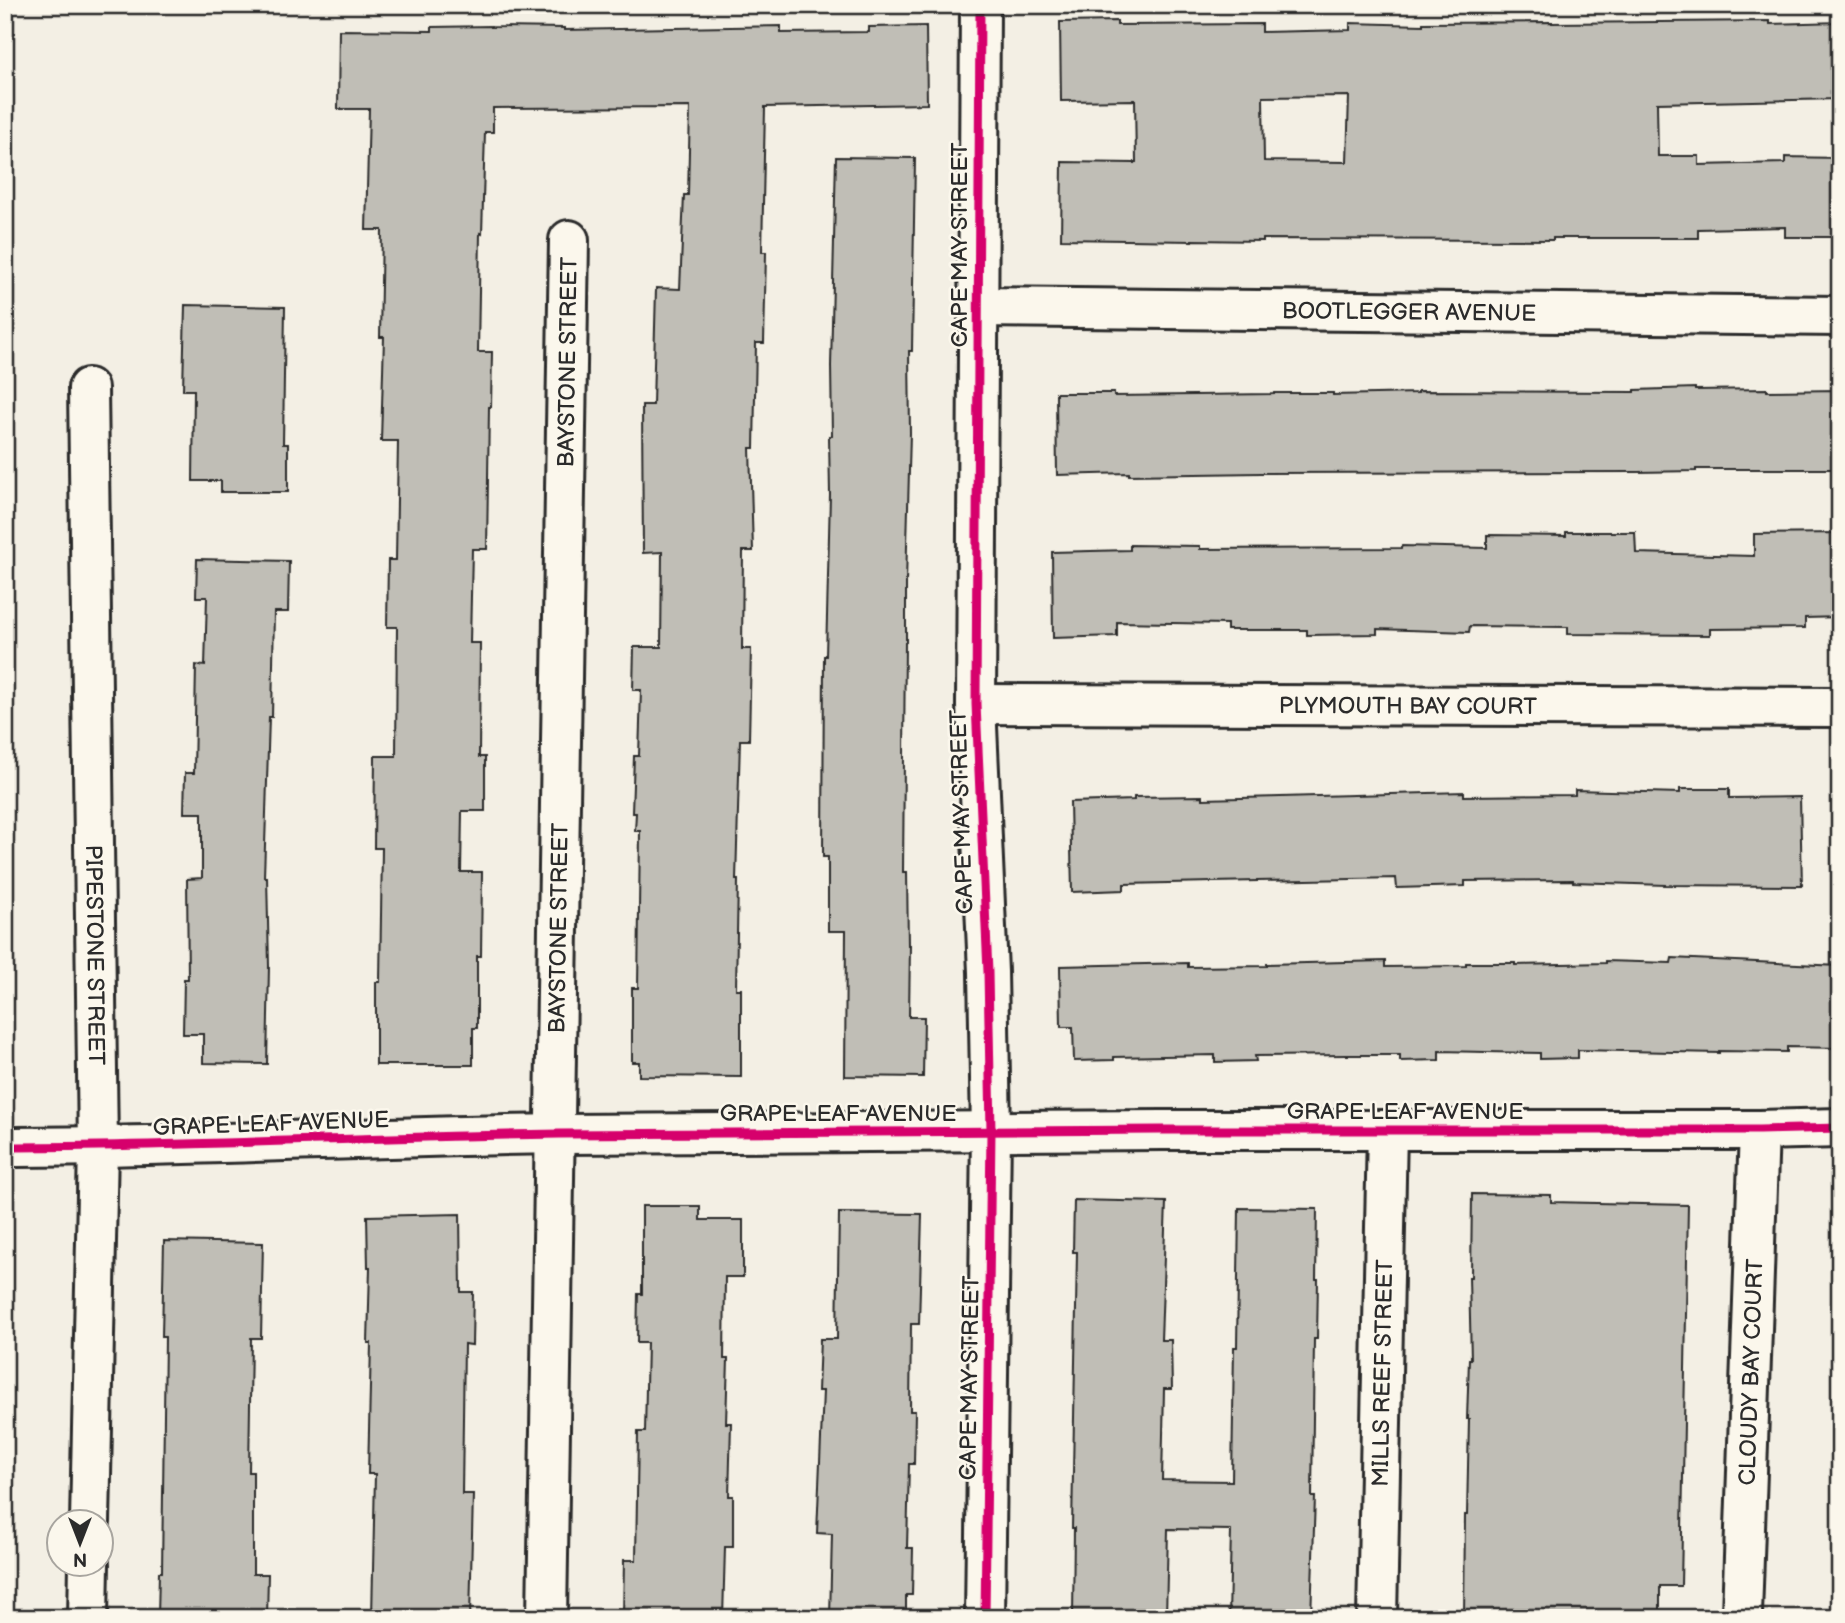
<svg xmlns="http://www.w3.org/2000/svg" width="1845" height="1623" font-family="'Balsamiq Sans',sans-serif">
	<rect width="100%" height="100%" fill="#f3efe4"/>
	<filter id="ink" filterUnits="userSpaceOnUse"><feTurbulence type="fractalNoise" baseFrequency=".0143" numOctaves="2"/><feDisplacementMap in="SourceGraphic" scale="14" xChannelSelector="R" yChannelSelector="G"/><feConvolveMatrix kernelMatrix="1 2 1 2 8 2 1 2 1" color-interpolation-filters="sRGB"/></filter>
	<g filter="url(#ink)">
		<g fill="#c0beb6" stroke="#2b2b2b" stroke-width="2" fill-rule="evenodd">
			<path d="M 1117,21 L 1117,25 L 1262,24 L 1262,32 L 1350,30 L 1350,23 L 1423,25 L 1423,23 L 1552,22 L 1552,23 L 1770,21 L 1770,24 L 1840,22 L 1840,99 L 1657,103 L 1658,156 L 1699,156 L 1699,165 L 1785,163 L 1785,157 L 1840,158 L 1840,237 L 1785,237 L 1785,227 L 1698,229 L 1698,238 L 1553,238 L 1553,240 L 1263,239 L 1263,241 L 1192,240 L 1192,241 L 1061,239 L 1062,162 L 1134,163 L 1134,162 L 1136,162 L 1135,100 L 1061,101 L 1060,22 ZM 1349,96 L 1347,162 L 1264,161 L 1263,97 Z"/>
			<path d="M 491,26 L 491,27 L 564,28 L 564,30 L 781,26 L 781,33 L 869,32 L 869,27 L 926,26 L 927,104 L 765,107 L 762,252 L 766,252 L 764,343 L 756,343 L 754,448 L 750,448 L 753,551 L 743,551 L 742,649 L 751,649 L 749,740 L 740,740 L 736,880 L 738,880 L 736,989 L 741,989 L 741,1077 L 639,1076 L 639,1062 L 632,1062 L 632,988 L 638,988 L 640,831 L 635,831 L 636,813 L 632,813 L 634,756 L 639,756 L 641,690 L 633,690 L 634,647 L 661,647 L 662,552 L 643,553 L 642,405 L 653,405 L 656,288 L 680,289 L 684,195 L 688,195 L 690,107 L 493,108 L 493,132 L 485,132 L 482,234 L 480,233 L 478,352 L 492,352 L 491,407 L 489,407 L 487,549 L 472,549 L 470,643 L 480,643 L 479,757 L 485,757 L 485,811 L 462,811 L 461,872 L 482,872 L 481,956 L 477,956 L 477,1028 L 473,1028 L 473,1065 L 376,1065 L 376,982 L 380,982 L 382,848 L 374,848 L 375,756 L 396,756 L 397,627 L 387,627 L 388,560 L 396,560 L 398,441 L 381,441 L 384,337 L 380,337 L 382,230 L 366,230 L 369,109 L 338,109 L 339,30 L 432,31 L 432,27 Z"/>
			<path d="M 836,157 L 915,158 L 912,351 L 909,351 L 910,433 L 906,583 L 906,642 L 905,642 L 903,872 L 907,872 L 908,945 L 910,945 L 909,1017 L 924,1017 L 923,1077 L 845,1076 L 846,931 L 828,931 L 828,857 L 823,857 L 824,656 L 826,656 L 830,495 L 829,436 L 832,436 L 831,366 Z"/>
			<path d="M 185,305 L 285,307 L 283,444 L 288,444 L 288,492 L 221,492 L 221,481 L 193,481 L 194,390 L 183,390 Z"/>
			<path d="M 1695,388 L 1695,390 L 1767,389 L 1767,391 L 1839,390 L 1840,469 L 1696,469 L 1696,471 L 1637,472 L 1261,473 L 1129,475 L 1129,473 L 1057,475 L 1056,393 L 1114,393 L 1114,396 L 1274,394 L 1274,393 L 1333,393 L 1333,395 L 1418,393 L 1418,391 L 1635,392 L 1635,390 Z"/>
			<path d="M 1566,532 L 1635,532 L 1636,553 L 1754,556 L 1754,534 L 1840,533 L 1840,617 L 1805,618 L 1805,628 L 1710,629 L 1710,635 L 1568,634 L 1568,627 L 1470,626 L 1469,632 L 1377,629 L 1377,634 L 1307,635 L 1307,630 L 1227,630 L 1227,624 L 1117,622 L 1117,636 L 1053,638 L 1052,552 L 1130,550 L 1130,545 L 1200,546 L 1200,549 L 1401,548 L 1402,546 L 1487,548 L 1487,535 L 1566,536 Z"/>
			<path d="M 197,559 L 289,561 L 288,612 L 274,612 L 272,717 L 269,717 L 264,877 L 267,877 L 269,966 L 267,1064 L 203,1063 L 203,1034 L 183,1034 L 184,979 L 188,979 L 187,879 L 202,878 L 202,813 L 184,813 L 185,773 L 194,773 L 196,665 L 205,666 L 207,597 L 196,597 Z"/>
			<path d="M 1680,789 L 1729,789 L 1729,798 L 1800,797 L 1802,886 L 1666,885 L 1573,882 L 1573,880 L 1465,881 L 1465,886 L 1397,888 L 1396,878 L 1124,884 L 1124,890 L 1072,892 L 1070,802 L 1134,800 L 1134,797 L 1203,796 L 1203,799 L 1464,792 L 1464,796 L 1575,795 L 1575,790 L 1680,793 Z"/>
			<path d="M 1672,958 L 1840,966 L 1840,1048 L 1787,1047 L 1787,1052 L 1719,1051 L 1719,1053 L 1578,1050 L 1578,1058 L 1540,1059 L 1540,1053 L 1439,1051 L 1439,1060 L 1400,1061 L 1400,1055 L 1345,1055 L 1255,1056 L 1256,1061 L 1215,1062 L 1215,1055 L 1114,1057 L 1114,1060 L 1074,1061 L 1073,1027 L 1061,1027 L 1060,966 L 1188,963 L 1188,967 L 1267,966 L 1267,964 L 1385,961 L 1385,967 L 1466,966 L 1466,963 L 1515,963 L 1515,965 L 1606,963 L 1606,961 L 1671,963 Z"/>
			<path d="M 1472,1194 L 1551,1195 L 1551,1202 L 1688,1205 L 1681,1586 L 1660,1586 L 1660,1618 L 1464,1618 L 1465,1515 L 1467,1515 L 1469,1419 L 1467,1419 L 1469,1359 L 1471,1359 L 1469,1277 L 1471,1277 Z"/>
			<path d="M 1074,1200 L 1166,1202 L 1161,1340 L 1171,1340 L 1172,1389 L 1164,1389 L 1162,1480 L 1232,1481 L 1234,1347 L 1237,1347 L 1239,1208 L 1317,1209 L 1316,1279 L 1318,1279 L 1317,1339 L 1314,1339 L 1312,1497 L 1315,1497 L 1311,1618 L 1229,1618 L 1231,1530 L 1168,1529 L 1166,1618 L 1073,1618 L 1074,1528 L 1072,1528 L 1077,1252 L 1073,1252 Z"/>
			<path d="M 642,1206 L 700,1206 L 700,1220 L 743,1220 L 743,1277 L 725,1277 L 724,1359 L 728,1359 L 726,1423 L 731,1423 L 729,1496 L 733,1496 L 733,1547 L 725,1547 L 723,1618 L 623,1618 L 624,1560 L 636,1560 L 638,1432 L 645,1432 L 647,1343 L 637,1343 L 638,1294 L 642,1294 Z"/>
			<path d="M 839,1213 L 922,1214 L 919,1324 L 911,1324 L 910,1411 L 915,1411 L 914,1464 L 909,1464 L 907,1548 L 913,1548 L 912,1595 L 906,1595 L 906,1618 L 830,1618 L 832,1534 L 817,1533 L 823,1391 L 818,1391 L 820,1339 L 837,1339 Z"/>
			<path d="M 460,1214 L 461,1292 L 473,1292 L 472,1345 L 464,1344 L 462,1494 L 473,1494 L 470,1618 L 372,1618 L 375,1474 L 368,1474 L 371,1343 L 368,1343 L 370,1267 L 368,1267 L 367,1216 Z"/>
			<path d="M 164,1241 L 263,1243 L 261,1338 L 251,1338 L 249,1472 L 253,1472 L 253,1574 L 268,1574 L 267,1618 L 158,1618 L 159,1572 L 162,1572 L 165,1337 L 162,1337 Z"/>
		</g>
		<g fill="none" stroke-linecap="round" stroke-linejoin="round">
			<defs>
				<g id="street">
					<path d="M 980,5 L 976,704 L 988,972 L 991,1131 L 985,1618"/>
					<path id="s1" d="M 977,307 L 1840,316"/>
					<path id="s2" d="M 88,388 L 98,1147 L 90,1522"/>
					<path id="s3" d="M 976,704 L 1840,707"/>
					<path d="M 5,1147 C 190,1147 375,1136 560,1134 C 960,1129 1359,1130 1759,1130 L 1840,1128"/>
					<path id="s4" d="M 1742,1614 L 1759,1130"/>
					<path d="M 88,1618 L 89,1564"/>
					<path id="s5" d="M 547,1618 L 569,240"/>
					<path id="s6" d="M 1377,1618 L 1387,1130"/>
				</g>
			</defs>
			<use href="#street" stroke="#2b2b2b" stroke-width="44"/>
			<use href="#street" stroke="#fbf7ec" stroke-width="38"/>
			<defs>
				<g id="cycleway">
					<path d="M 980,5 L 976,704 L 988,972 L 991,1131 L 985,1618"/>
					<path d="M 5,1147 C 190,1147 375,1136 560,1134 C 960,1129 1359,1130 1759,1130 L 1840,1128"/>
				</g>
			</defs>
			<use href="#cycleway" stroke="#fbf7ec" stroke-width="13"/>
			<use href="#cycleway" stroke="#d6006c" stroke-width="9"/>
		</g>
	</g>
	<g text-anchor="middle" stroke-width="5" stroke-linejoin="round" paint-order="stroke">
		<g font-size="23" fill="#2b2b2b" stroke="#fbf7ec">
			<text transform="translate(959 245) rotate(-90)" y="8">CAPE MAY STREET</text>
			<text dy="8" stroke="none"><textPath href="#s1" startOffset="432">BOOTLEGGER AVENUE</textPath></text>
			<text dy="8" stroke="none"><textPath href="#s5" startOffset="1256">BAYSTONE STREET</textPath></text>
			<text dy="8" stroke="none"><textPath href="#s3" startOffset="432">PLYMOUTH BAY COURT</textPath></text>
			<text transform="translate(961 812) rotate(-92)" y="8">CAPE MAY STREET</text>
			<text dy="8" stroke="none"><textPath href="#s5" startOffset="690">BAYSTONE STREET</textPath></text>
			<text dy="8" stroke="none"><textPath href="#s2" startOffset="567">PIPESTONE STREET</textPath></text>
			<text x="1405" y="1119">GRAPE LEAF AVENUE</text>
			<text x="838" y="1121">GRAPE LEAF AVENUE</text>
			<text transform="translate(271 1123) rotate(-2)" y="8">GRAPE LEAF AVENUE</text>
			<text dy="8" stroke="none"><textPath href="#s4" startOffset="242">CLOUDY BAY COURT</textPath></text>
			<text dy="8" stroke="none"><textPath href="#s6" startOffset="245">MILLS REEF STREET</textPath></text>
			<text transform="translate(969 1378) rotate(-89)" y="8">CAPE MAY STREET</text>
		</g>
	</g>
	<rect width="1845" height="1623" fill="none" stroke="#fbf7ec" stroke-width="28"/>
	<rect x="14" y="14" width="1817" height="1595" fill="none" stroke="#2b2b2b" stroke-width="2.5" filter="url(#ink)"/>
	<g transform="translate(80 1543) rotate(180)"><circle r="33" fill="#fbf7ec" stroke="#a8a59f" stroke-width="2"/>
	<path d="M0-5L12 26L0 18L-12 26Z" fill="#2b2b2b"/>
	<text y="-10" font-size="19" font-weight="bold" text-anchor="middle" fill="#2b2b2b">N</text>
	</g>
</svg>
